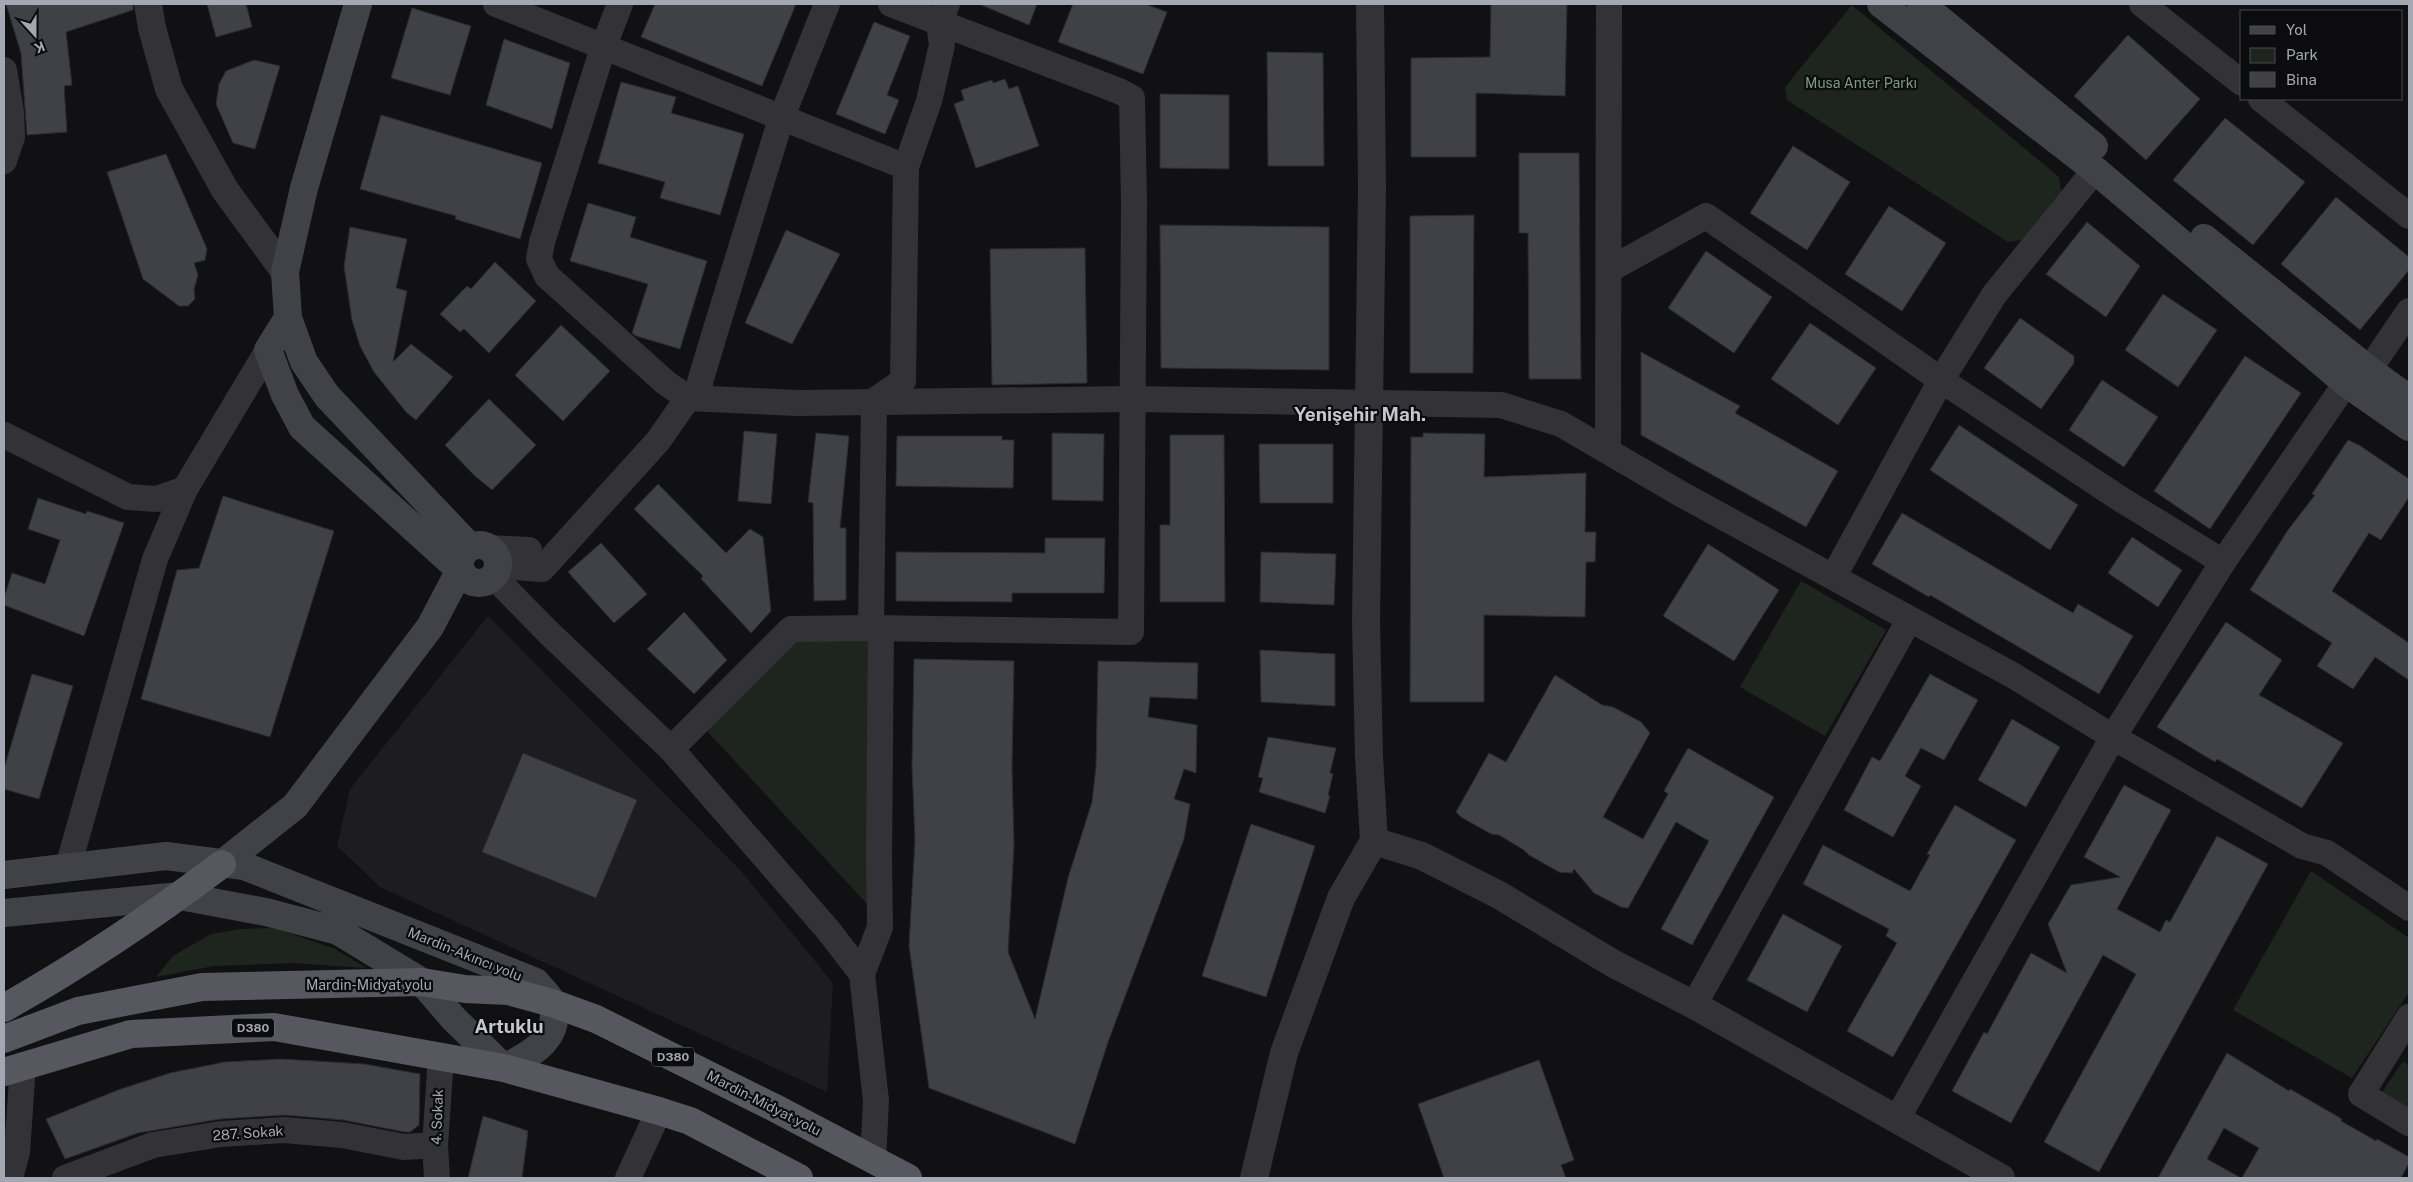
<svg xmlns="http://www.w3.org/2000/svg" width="2413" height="1182" font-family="'Public Sans',sans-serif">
	<rect width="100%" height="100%" fill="#111113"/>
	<path fill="#1d1d20" d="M 488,616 L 741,871 L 833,983 L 827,1092 L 380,887 L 337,846 L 350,789 Z"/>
	<g fill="#1e251f">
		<path d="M 1852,5 L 2059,177 L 2061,191 L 2022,240 L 2008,242 L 1787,100 L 1785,87 Z"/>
		<path d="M 1801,581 L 1886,630 L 1825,736 L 1740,687 Z"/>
		<path d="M 798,640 L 870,640 L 868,905 L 707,731 Z"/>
		<path d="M 2311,871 L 2409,938 L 2409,992 L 2352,1078 L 2233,1010 Z"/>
		<path d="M 275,928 L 335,949 L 366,968 L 294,963 L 214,966 L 156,977 L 173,956 L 211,934 L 241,929 Z"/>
		<path d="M 2403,1061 L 2409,1066 L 2409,1110 L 2381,1094 Z"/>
	</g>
	<g fill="#404146" stroke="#2c2b2f">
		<path d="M 6,4 L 133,4 L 133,10 L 66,32 L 72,85 L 64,86 L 67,132 L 27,135 L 21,53 Z"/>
		<path d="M 207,4 L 246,4 L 252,27 L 216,37 Z"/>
		<path d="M 655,4 L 796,4 L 762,86 L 641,37 Z"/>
		<path d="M 979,4 L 1037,4 L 1029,25 Z"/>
		<path d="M 1073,4 L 1145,4 L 1167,12 L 1143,74 L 1058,42 Z"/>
		<path d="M 1491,4 L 1567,4 L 1565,96 L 1476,93 L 1476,157 L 1411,157 L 1411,58 L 1490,57 Z"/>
		<path d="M 412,8 L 471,26 L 450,95 L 391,78 Z"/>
		<path d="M 874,22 L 910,36 L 887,95 L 899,100 L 885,134 L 836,114 Z"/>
		<path d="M 2128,35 L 2200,99 L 2146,160 L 2074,96 Z"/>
		<path d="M 504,39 L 570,63 L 552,129 L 486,105 Z"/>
		<path d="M 1267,52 L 1323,53 L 1324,166 L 1268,166 Z"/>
		<path d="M 254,60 L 280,66 L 255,149 L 233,143 L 216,104 L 219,84 L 226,71 Z"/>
		<path d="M 1005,79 L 1009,89 L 1018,86 L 1039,146 L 976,168 L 954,104 L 964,100 L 961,90 L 992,80 L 993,83 Z"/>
		<path d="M 621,82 L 676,97 L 671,113 L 744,134 L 720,215 L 660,198 L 665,182 L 598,163 Z"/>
		<path d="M 1160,94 L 1229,95 L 1229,169 L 1160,168 Z"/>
		<path d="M 381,115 L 542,163 L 520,239 L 455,219 L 456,216 L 360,189 Z"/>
		<path d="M 2225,118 L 2305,182 L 2253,245 L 2173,180 Z"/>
		<path d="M 1793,146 L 1850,182 L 1807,250 L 1750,213 Z"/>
		<path d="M 1519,153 L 1579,153 L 1581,379 L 1529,379 L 1528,233 L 1519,233 Z"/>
		<path d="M 166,154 L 207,249 L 205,260 L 194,263 L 198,275 L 194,289 L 195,299 L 188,306 L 179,306 L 143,279 L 107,172 Z"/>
		<path d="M 2336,197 L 2409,257 L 2409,270 L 2360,330 L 2281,264 Z"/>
		<path d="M 588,203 L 636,217 L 630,237 L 707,261 L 680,349 L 636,336 L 632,333 L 648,284 L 570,261 Z"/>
		<path d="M 1889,206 L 1946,243 L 1902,311 L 1845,274 Z"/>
		<path d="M 1474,215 L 1473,373 L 1410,373 L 1410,216 Z"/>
		<path d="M 2087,222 L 2140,266 L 2106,317 L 2046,274 Z"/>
		<path d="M 1160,225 L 1329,227 L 1329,370 L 1161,368 Z"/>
		<path d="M 350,227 L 407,239 L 396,288 L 407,291 L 393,362 L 411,344 L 453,377 L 416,420 L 406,412 L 374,372 L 360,346 L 352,320 L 344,266 Z"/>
		<path d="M 786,230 L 840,254 L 792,344 L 745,323 Z"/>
		<path d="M 1085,248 L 1087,383 L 992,385 L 990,249 Z"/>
		<path d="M 1706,251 L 1772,297 L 1734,353 L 1668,308 Z"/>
		<path d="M 495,262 L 536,301 L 489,353 L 464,329 L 460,332 L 440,314 L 467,286 L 471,289 Z"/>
		<path d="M 2163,294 L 2217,330 L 2178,387 L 2125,350 Z"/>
		<path d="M 2020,318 L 2074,356 L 2074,363 L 2041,409 L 1984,368 Z"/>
		<path d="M 1810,323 L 1876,368 L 1838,425 L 1771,379 Z"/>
		<path d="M 561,325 L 610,371 L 563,421 L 515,375 Z"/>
		<path d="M 1641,352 L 1740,406 L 1735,413 L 1838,471 L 1806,527 L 1641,435 Z"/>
		<path d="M 2245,356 L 2301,393 L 2210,529 L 2154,491 Z"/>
		<path d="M 2102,380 L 2158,417 L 2124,467 L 2069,430 Z"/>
		<path d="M 489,399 L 536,445 L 492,490 L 475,476 L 445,445 Z"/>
		<path d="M 1959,425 L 2078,505 L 2050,550 L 1930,470 Z"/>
		<path d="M 744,431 L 777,434 L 771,504 L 738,501 Z"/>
		<path d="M 816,433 L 849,436 L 840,528 L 846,528 L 846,600 L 814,601 L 813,503 L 808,502 Z"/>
		<path d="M 1052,433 L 1104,434 L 1103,501 L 1052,500 Z"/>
		<path d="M 1423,433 L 1485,434 L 1484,477 L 1586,473 L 1585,532 L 1596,532 L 1595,562 L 1586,562 L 1585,617 L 1484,615 L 1484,702 L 1410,702 L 1411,437 L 1423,437 Z"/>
		<path d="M 1170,435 L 1224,435 L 1225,602 L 1160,602 L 1160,525 L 1170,525 Z"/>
		<path d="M 897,436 L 1002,436 L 1002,440 L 1014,440 L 1013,488 L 896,486 Z"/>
		<path d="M 2348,440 L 2359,445 L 2409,479 L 2409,497 L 2381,540 L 2369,533 L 2332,591 L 2409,643 L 2409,680 L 2375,657 L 2353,689 L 2317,666 L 2332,643 L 2250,590 L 2288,530 L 2315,495 L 2312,494 Z"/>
		<path d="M 1259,444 L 1333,444 L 1333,503 L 1260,503 Z"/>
		<path d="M 658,484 L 726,553 L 750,529 L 763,537 L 771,611 L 751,633 L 701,579 L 703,576 L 634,509 Z"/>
		<path d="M 223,496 L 334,531 L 270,737 L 141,699 L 177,570 L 199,568 Z"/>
		<path d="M 38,498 L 86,514 L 87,511 L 124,523 L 84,636 L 4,605 L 4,598 L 12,573 L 45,584 L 60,540 L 28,529 Z"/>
		<path d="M 1902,513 L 2073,613 L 2078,604 L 2133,636 L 2099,694 L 1930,595 L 1929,597 L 1872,564 Z"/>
		<path d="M 2132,537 L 2182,570 L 2158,607 L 2108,573 Z"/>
		<path d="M 1045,538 L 1105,538 L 1104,593 L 1012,593 L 1012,602 L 896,601 L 896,552 L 1045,553 Z"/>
		<path d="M 601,543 L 647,594 L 614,623 L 568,572 Z"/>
		<path d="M 1708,544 L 1779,590 L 1734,661 L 1663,616 Z"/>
		<path d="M 1261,552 L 1336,554 L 1334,605 L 1260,602 Z"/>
		<path d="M 684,612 L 727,660 L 694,694 L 647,649 Z"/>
		<path d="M 2226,622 L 2282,660 L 2259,695 L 2343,743 L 2302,808 L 2217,759 L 2215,762 L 2157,727 Z"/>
		<path d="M 1260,650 L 1335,654 L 1335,706 L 1261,702 Z"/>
		<path d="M 914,659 L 1014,661 L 1012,768 L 1014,846 L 1008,952 L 1035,1019 L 1068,878 L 1092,802 L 1096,767 L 1098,661 L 1198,663 L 1197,699 L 1150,697 L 1148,717 L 1197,725 L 1196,773 L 1184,769 L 1174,799 L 1190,804 L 1184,839 L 1108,1042 L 1075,1144 L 929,1088 L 909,946 L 915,840 L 912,766 Z"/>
		<path d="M 32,674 L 73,686 L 39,799 L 4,789 L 4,769 Z"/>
		<path d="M 1930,674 L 1978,700 L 1944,760 L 1921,748 L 1905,776 L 1921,786 L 1893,837 L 1844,810 L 1872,757 L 1880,761 Z"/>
		<path d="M 1555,675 L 1602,705 L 1613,707 L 1641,722 L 1650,733 L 1603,817 L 1643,839 L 1668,794 L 1664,791 L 1688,748 L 1774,797 L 1692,945 L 1661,929 L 1709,841 L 1676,822 L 1628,908 L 1621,907 L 1594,893 L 1574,869 L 1572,873 L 1559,872 L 1529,855 L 1524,850 L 1499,835 L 1491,834 L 1461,817 L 1456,812 L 1489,753 L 1506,762 Z"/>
		<path d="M 2012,719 L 2060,747 L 2026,807 L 1978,780 Z"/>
		<path d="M 1268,737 L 1336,748 L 1330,773 L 1333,774 L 1328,795 L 1330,796 L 1325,813 L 1259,792 L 1263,778 L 1258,777 Z"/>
		<path d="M 523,753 L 637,800 L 596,898 L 482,852 Z"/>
		<path d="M 2124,785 L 2171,810 L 2117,909 L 2160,932 L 2166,920 L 2170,922 L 2217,836 L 2268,864 L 2099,1172 L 2044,1142 L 2136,974 L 2103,955 L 2011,1123 L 1952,1091 L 1984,1032 L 1987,1034 L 2031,953 L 2067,973 L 2048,924 L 2071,885 L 2120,877 L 2084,857 Z"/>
		<path d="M 1955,805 L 2016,840 L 1893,1057 L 1847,1031 L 1897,943 L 1886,936 L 1889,929 L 1803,884 L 1823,845 L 1910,891 L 1930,855 L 1927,854 Z"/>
		<path d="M 1251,824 L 1315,846 L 1266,997 L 1202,976 Z"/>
		<path d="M 1783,914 L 1842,946 L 1807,1012 L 1747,980 Z"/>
		<path d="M 2227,1053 L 2289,1091 L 2290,1089 L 2342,1119 L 2341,1121 L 2376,1141 L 2377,1139 L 2409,1157 L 2409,1163 L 2401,1178 L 2242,1178 L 2259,1148 L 2224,1128 L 2207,1159 L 2241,1178 L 2158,1178 Z"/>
		<path d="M 281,1059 L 364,1064 L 420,1074 L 419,1125 L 410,1132 L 405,1132 L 343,1120 L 285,1115 L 220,1119 L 138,1133 L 65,1159 L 46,1119 L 118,1090 L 170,1073 L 225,1062 Z"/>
		<path d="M 1539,1060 L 1574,1160 L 1561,1165 L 1566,1178 L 1444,1178 L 1418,1104 Z"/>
		<path d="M 483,1116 L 528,1131 L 522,1178 L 468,1178 Z"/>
	</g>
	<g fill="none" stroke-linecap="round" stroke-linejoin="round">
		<g stroke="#333337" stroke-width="26">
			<path d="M 496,4 L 906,167"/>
			<path d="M 620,4 L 603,48 L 542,242 L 539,259 L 547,276 L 666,383 L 688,398 L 798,403 L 1133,399 L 1501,405 L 1561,424 L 1681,494 L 2014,676 L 2113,737 L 2302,846 L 2327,853 L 2409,908"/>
			<path d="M 2142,4 L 2242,83"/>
			<path d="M 4,70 L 11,112 L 12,137 L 4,161"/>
			<path d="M 2261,99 L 2409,216"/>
			<path d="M 1609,270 L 1706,216 L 1941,380 L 2122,500 L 2223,562"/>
			<path d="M 701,398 L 700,382 L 715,332 L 781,119 L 827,4"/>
			<path d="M 4,435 L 128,497 L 157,499 L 185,489"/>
			<path d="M 1608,450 L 1609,4"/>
			<path d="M 488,548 L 529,550"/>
			<path d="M 498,566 L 542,569 L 658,441 L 688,398"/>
			<path d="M 493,576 L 549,633 L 671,749 L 828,930 L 862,974"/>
			<path d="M 1834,576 L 1941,380 L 1994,295 L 2095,170"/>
			<path d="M 871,628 L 874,401 L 903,381 L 906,167 L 929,101 L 942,45 L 939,23 L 947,4"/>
			<path d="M 671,749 L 791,629 L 871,628 L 1131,632 L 1134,203 L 1132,98 L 1119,91 L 891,4"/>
			<path d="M 68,867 L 155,559 L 185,489 L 268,350"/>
			<path d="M 1694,1005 L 1909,620"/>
			<path d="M 2409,1017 L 2361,1094 L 2409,1123"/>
			<path d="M 1897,1119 L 2113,737 L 2223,562 L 2346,383 L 2369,370 L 2409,311"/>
			<path d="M 873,1160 L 876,1101 L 862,974 L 880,927 L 879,859 L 881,628"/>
			<path d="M 10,1178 L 17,1152 L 23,1065"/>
			<path d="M 65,1178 L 153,1145 L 221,1134 L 284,1130 L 342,1135 L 404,1147 L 435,1145"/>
			<path d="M 437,1178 L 435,1145 L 441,1057"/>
			<path d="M 628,1178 L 659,1111"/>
		</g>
		<g stroke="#333337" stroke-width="28">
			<path d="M 148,4 L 152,28 L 169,89 L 225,190 L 285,272"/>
			<path d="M 1374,841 L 1422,856 L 1499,895 L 1614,964 L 1694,1005 L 2001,1178"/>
			<path d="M 1254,1178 L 1284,1053 L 1341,898 L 1374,841 L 1369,757 L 1366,622 L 1372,189 L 1370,4"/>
		</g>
		<g stroke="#414247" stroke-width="28">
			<path d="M 1881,4 L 2095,170 L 2346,383 L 2409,427"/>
			<path d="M 1921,4 L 2094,146"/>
			<path d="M 2204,238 L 2369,370 L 2409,399"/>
			<path d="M 288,318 L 285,272 L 304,188 L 358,4"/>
			<circle cx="479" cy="564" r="19"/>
			<path d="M 222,864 L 295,806 L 430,627 L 460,570 L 302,427 L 285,395 L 268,350 L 288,318 L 304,362 L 327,396 L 470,547"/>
			<path d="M 4,875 L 166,856 L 244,866 L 536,982 C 540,988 550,996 552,1003 C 563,1039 529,1055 504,1068 L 454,1019 L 422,982 L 338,931 L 266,912 L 180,896 L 4,913"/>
		</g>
		<g stroke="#57585f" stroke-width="28">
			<path d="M 4,1008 C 80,965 152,917 222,864"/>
			<path d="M 4,1039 L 78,1011 L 202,987 L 422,982 L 465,989 L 508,991 L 552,1003 L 596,1019 L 773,1107 L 908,1178"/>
			<path d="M 4,1072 L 131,1034 L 274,1027 L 504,1068 L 659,1111 L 690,1121 L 799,1178"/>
		</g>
	</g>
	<g text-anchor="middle" stroke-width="4.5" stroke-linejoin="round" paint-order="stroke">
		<g fill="#0c0c0e" stroke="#767981" stroke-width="1">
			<rect x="232" y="1018.5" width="42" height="19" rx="4"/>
			<rect x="652" y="1047.5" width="42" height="19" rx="4"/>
		</g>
		<g font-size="12" font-weight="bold" fill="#a4a8b2">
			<text x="253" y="1032">D380</text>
			<text x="673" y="1061">D380</text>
		</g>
		<g font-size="14" fill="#7c9c7f" stroke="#0c0c0e">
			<text x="1861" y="88">Musa Anter Parkı</text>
		</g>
		<g font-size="14" fill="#a4a8b2" stroke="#0c0c0e">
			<text transform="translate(465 954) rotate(22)" y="5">Mardin-Akıncı yolu</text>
			<text x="369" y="990">Mardin-Midyat yolu</text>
			<text transform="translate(764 1103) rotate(27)" y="5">Mardin-Midyat yolu</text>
			<text transform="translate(437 1117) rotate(-88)" y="5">4. Sokak</text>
			<text transform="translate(248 1133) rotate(-4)" y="5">287. Sokak</text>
		</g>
		<g font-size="19" font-weight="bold" fill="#c4c7cf" stroke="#0c0c0e">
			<text x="1360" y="421">Yenişehir Mah.</text>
			<text x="509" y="1033">Artuklu</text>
		</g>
	</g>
	<rect width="2413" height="1182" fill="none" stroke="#a4a8b2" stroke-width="10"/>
	<rect x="2240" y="10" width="162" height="90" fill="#0c0c0e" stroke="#494a50"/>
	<rect x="2250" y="26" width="25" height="8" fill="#414247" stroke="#494a50"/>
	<text x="2286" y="35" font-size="15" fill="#a4a8b2">Yol</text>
	<rect x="2250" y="48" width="25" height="15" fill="#1e251f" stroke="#494a50"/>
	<text x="2286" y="60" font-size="15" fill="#a4a8b2">Park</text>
	<rect x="2250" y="72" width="25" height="15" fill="#404146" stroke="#494a50"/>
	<text x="2286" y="85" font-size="15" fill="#a4a8b2">Bina</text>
	<g transform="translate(35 35) rotate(159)" stroke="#0c0c0e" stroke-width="4" paint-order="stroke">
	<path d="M0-4L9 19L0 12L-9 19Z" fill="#a4a8b2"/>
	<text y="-8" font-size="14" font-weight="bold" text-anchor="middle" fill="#a4a8b2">K</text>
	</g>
</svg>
